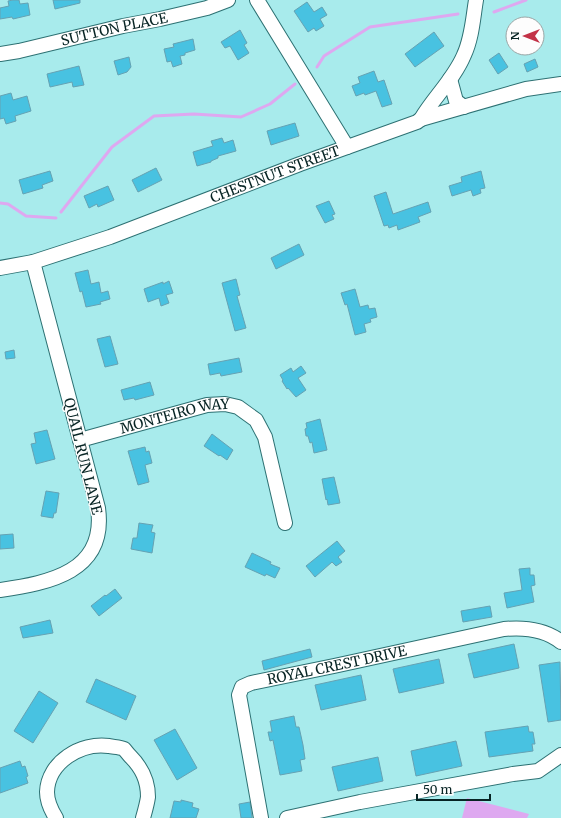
<svg xmlns="http://www.w3.org/2000/svg" width="561" height="818" font-family="Merriweather,serif">
	<rect width="100%" height="100%" fill="#a8ebec"/>
	<path fill="#dea8f0" d="M 467,798 L 529,814 L 527,818 L 462,818 Z"/>
	<g fill="none" stroke-linecap="round" stroke-linejoin="round">
		<g stroke="#dea8f0" stroke-width="3">
			<path d="M 494,12 L 526,0"/>
			<path d="M 317,67 L 324,56 L 370,27 L 458,14"/>
			<path d="M 0,203 L 8,204 L 26,216 L 56,218"/>
			<path d="M 61,212 L 112,147 L 154,116 L 194,114 L 241,117 L 270,104 L 295,84"/>
		</g>
	</g>
	<g fill="#48c2e1" stroke="#65a2b3">
		<path d="M 13,0 L 19,0 L 20,4 L 28,3 L 30,15 L 13,19 L 12,17 L 0,19 L 0,8 L 9,6 L 8,1 Z"/>
		<path d="M 53,0 L 80,0 L 80,3 L 55,9 Z"/>
		<path d="M 307,2 L 314,12 L 322,7 L 327,15 L 320,19 L 324,26 L 316,31 L 314,28 L 308,32 L 294,11 Z"/>
		<path d="M 240,30 L 247,43 L 244,45 L 249,53 L 238,60 L 230,46 L 225,48 L 221,42 Z"/>
		<path d="M 434,32 L 444,46 L 415,67 L 405,54 Z"/>
		<path d="M 193,39 L 195,50 L 185,53 L 185,55 L 180,56 L 182,64 L 173,67 L 171,61 L 167,62 L 164,49 L 174,47 L 173,44 Z"/>
		<path d="M 499,53 L 508,67 L 498,74 L 489,60 Z"/>
		<path d="M 129,57 L 131,67 L 127,72 L 118,75 L 114,61 Z"/>
		<path d="M 535,59 L 538,67 L 527,72 L 524,64 Z"/>
		<path d="M 79,66 L 84,85 L 73,87 L 72,82 L 50,87 L 47,74 Z"/>
		<path d="M 374,71 L 378,82 L 384,80 L 392,104 L 382,107 L 376,91 L 365,95 L 364,93 L 356,96 L 352,86 L 360,83 L 358,77 Z"/>
		<path d="M 11,93 L 13,100 L 27,96 L 31,111 L 15,116 L 16,121 L 6,124 L 4,118 L 0,119 L 0,96 Z"/>
		<path d="M 295,123 L 299,136 L 271,145 L 267,131 Z"/>
		<path d="M 222,138 L 224,143 L 233,140 L 236,151 L 218,156 L 218,158 L 211,161 L 211,162 L 197,166 L 193,152 L 213,146 L 211,141 Z"/>
		<path d="M 156,168 L 162,180 L 138,192 L 132,180 Z"/>
		<path d="M 50,171 L 53,181 L 42,185 L 43,188 L 23,194 L 19,180 Z"/>
		<path d="M 481,171 L 485,188 L 480,189 L 481,193 L 473,196 L 471,190 L 452,196 L 449,186 L 462,182 L 461,177 Z"/>
		<path d="M 108,186 L 114,200 L 98,207 L 97,204 L 89,208 L 84,196 Z"/>
		<path d="M 386,192 L 393,214 L 428,202 L 431,212 L 418,217 L 420,222 L 398,230 L 397,225 L 389,228 L 388,225 L 384,226 L 374,196 Z"/>
		<path d="M 329,201 L 335,214 L 332,215 L 334,219 L 325,223 L 316,206 Z"/>
		<path d="M 299,244 L 304,255 L 276,269 L 271,258 Z"/>
		<path d="M 88,270 L 91,284 L 99,282 L 101,293 L 108,291 L 110,299 L 100,302 L 101,304 L 86,307 L 82,291 L 80,292 L 75,273 Z"/>
		<path d="M 236,279 L 240,295 L 237,296 L 246,328 L 235,331 L 222,283 Z"/>
		<path d="M 169,281 L 173,293 L 166,295 L 169,303 L 161,306 L 159,298 L 148,302 L 144,289 L 163,282 L 163,284 Z"/>
		<path d="M 355,289 L 360,307 L 368,305 L 369,309 L 375,308 L 377,317 L 370,319 L 371,322 L 364,324 L 366,332 L 355,335 L 347,304 L 345,305 L 341,293 Z"/>
		<path d="M 110,336 L 118,364 L 105,367 L 97,339 Z"/>
		<path d="M 14,350 L 15,358 L 6,359 L 5,352 Z"/>
		<path d="M 239,358 L 242,372 L 221,376 L 220,373 L 210,375 L 208,364 Z"/>
		<path d="M 301,366 L 306,373 L 298,378 L 306,390 L 296,397 L 288,388 L 287,389 L 282,381 L 283,380 L 280,375 L 291,368 L 293,372 Z"/>
		<path d="M 150,382 L 154,395 L 135,400 L 134,398 L 124,400 L 121,390 Z"/>
		<path d="M 320,419 L 327,450 L 314,453 L 312,442 L 310,443 L 308,436 L 306,436 L 305,429 L 307,428 L 306,423 Z"/>
		<path d="M 47,430 L 55,459 L 36,464 L 31,444 L 36,443 L 34,433 Z"/>
		<path d="M 212,434 L 233,450 L 227,460 L 220,455 L 219,456 L 204,446 Z"/>
		<path d="M 145,447 L 146,452 L 149,451 L 152,463 L 145,465 L 149,482 L 138,485 L 128,451 Z"/>
		<path d="M 334,477 L 340,503 L 328,505 L 327,499 L 326,500 L 322,479 Z"/>
		<path d="M 46,491 L 59,493 L 56,513 L 54,513 L 53,518 L 41,516 Z"/>
		<path d="M 139,523 L 153,525 L 151,532 L 155,533 L 152,553 L 131,549 L 133,538 L 137,538 Z"/>
		<path d="M 13,534 L 14,548 L 0,549 L 0,535 Z"/>
		<path d="M 337,541 L 345,551 L 338,557 L 342,562 L 336,566 L 332,562 L 315,577 L 306,566 Z"/>
		<path d="M 252,553 L 271,562 L 270,564 L 280,568 L 275,578 L 266,574 L 265,576 L 245,567 Z"/>
		<path d="M 530,568 L 530,575 L 534,575 L 535,585 L 531,586 L 534,602 L 507,608 L 504,593 L 522,590 L 519,569 Z"/>
		<path d="M 115,589 L 122,598 L 99,616 L 91,606 L 105,595 L 106,596 Z"/>
		<path d="M 490,606 L 492,617 L 463,622 L 461,611 Z"/>
		<path d="M 50,620 L 53,633 L 23,638 L 20,627 Z"/>
		<path d="M 514,644 L 519,668 L 474,678 L 468,654 Z"/>
		<path d="M 310,649 L 312,657 L 264,670 L 262,661 Z"/>
		<path d="M 439,659 L 444,683 L 399,693 L 393,669 Z"/>
		<path d="M 560,662 L 561,720 L 548,722 L 539,665 Z"/>
		<path d="M 361,675 L 366,700 L 321,710 L 315,685 Z"/>
		<path d="M 96,679 L 136,696 L 126,720 L 86,702 Z"/>
		<path d="M 39,691 L 58,703 L 33,743 L 14,731 Z"/>
		<path d="M 294,716 L 296,727 L 299,727 L 303,745 L 305,759 L 300,760 L 302,771 L 280,775 L 273,740 L 270,741 L 268,732 L 272,732 L 270,721 Z"/>
		<path d="M 528,726 L 529,732 L 533,732 L 535,744 L 532,744 L 533,751 L 489,757 L 485,732 Z"/>
		<path d="M 175,729 L 197,768 L 177,780 L 154,740 Z"/>
		<path d="M 456,741 L 462,766 L 416,776 L 411,751 Z"/>
		<path d="M 378,757 L 383,781 L 338,791 L 332,767 Z"/>
		<path d="M 20,761 L 22,767 L 25,766 L 28,776 L 26,777 L 28,783 L 0,793 L 0,768 Z"/>
		<path d="M 181,800 L 193,803 L 192,807 L 199,809 L 196,818 L 170,818 L 174,801 L 181,802 Z"/>
		<path d="M 250,802 L 252,818 L 241,818 L 239,804 Z"/>
	</g>
	<g fill="none" stroke-linecap="round" stroke-linejoin="round">
		<defs>
			<g id="minor">
				<path d="M 257,0 L 347,147"/>
				<path id="s1" d="M 0,54 L 19,51 L 123,26 L 160,19 L 207,8 L 228,0"/>
				<path d="M 450,79 L 456,101 L 464,107"/>
				<path d="M 421,119 L 526,89 L 561,84"/>
				<path id="s2" d="M 0,268 L 33,262 L 110,237 L 300,164 L 417,122 L 421,119 C 434,97 454,79 464,55 C 472,38 473,18 476,0"/>
				<path id="s3" d="M 80,440 L 207,405 L 225,404 L 238,407 L 256,420 L 265,437 L 285,523"/>
				<path d="M 0,590 C 49,583 107,572 98,508 L 33,262"/>
				<path d="M 56,818 C 51,810 47,801 47,792 C 48,762 81,742 109,746 C 113,747 120,747 124,749 C 126,751 128,754 130,756 C 142,768 148,780 148,797 C 147,804 145,811 143,818"/>
				<path id="s4" d="M 261,818 L 239,695 L 242,687 L 251,683 L 334,666 L 504,629 C 525,627 545,629 561,642"/>
				<path d="M 287,818 L 360,802 L 513,774 L 538,771 L 561,755"/>
			</g>
		</defs>
		<use href="#minor" stroke="#2d7173" stroke-width="16"/>
		<use href="#minor" stroke="#fff" stroke-width="14"/>
	</g>
	<g text-anchor="middle" stroke-width="3" stroke-linejoin="round" paint-order="stroke">
		<g font-size="14" fill="#072424" stroke="#fdfdfd">
			<text dy="5" stroke="none"><textPath href="#s1" startOffset="117">SUTTON PLACE</textPath></text>
			<text dy="5" stroke="none"><textPath href="#s2" startOffset="291">CHESTNUT STREET</textPath></text>
			<text dy="5" stroke="none"><textPath href="#s3" startOffset="98">MONTEIRO WAY</textPath></text>
			<text transform="translate(83 456) rotate(76)" y="5">QUAIL RUN LANE</text>
			<text dy="5" stroke="none"><textPath href="#s4" startOffset="231">ROYAL CREST DRIVE</textPath></text>
		</g>
	</g>
	<g transform="translate(525 36) rotate(270)"><circle r="19" fill="#fdfdfd" stroke="#9ba6a6"/>
	<path d="M0-3L7 15L0 10L-7 15Z" fill="#c33247"/>
	<text y="-6" font-size="11" font-weight="bold" text-anchor="middle" fill="#072424">N</text>
	</g>
	<path d="M417 794v6h73v-6" fill="none" stroke="#072424" stroke-width="2"/>
	<text x="423" y="794" font-size="12" fill="#072424" stroke="#fdfdfd" stroke-width="3" paint-order="stroke">50 m</text>
</svg>
